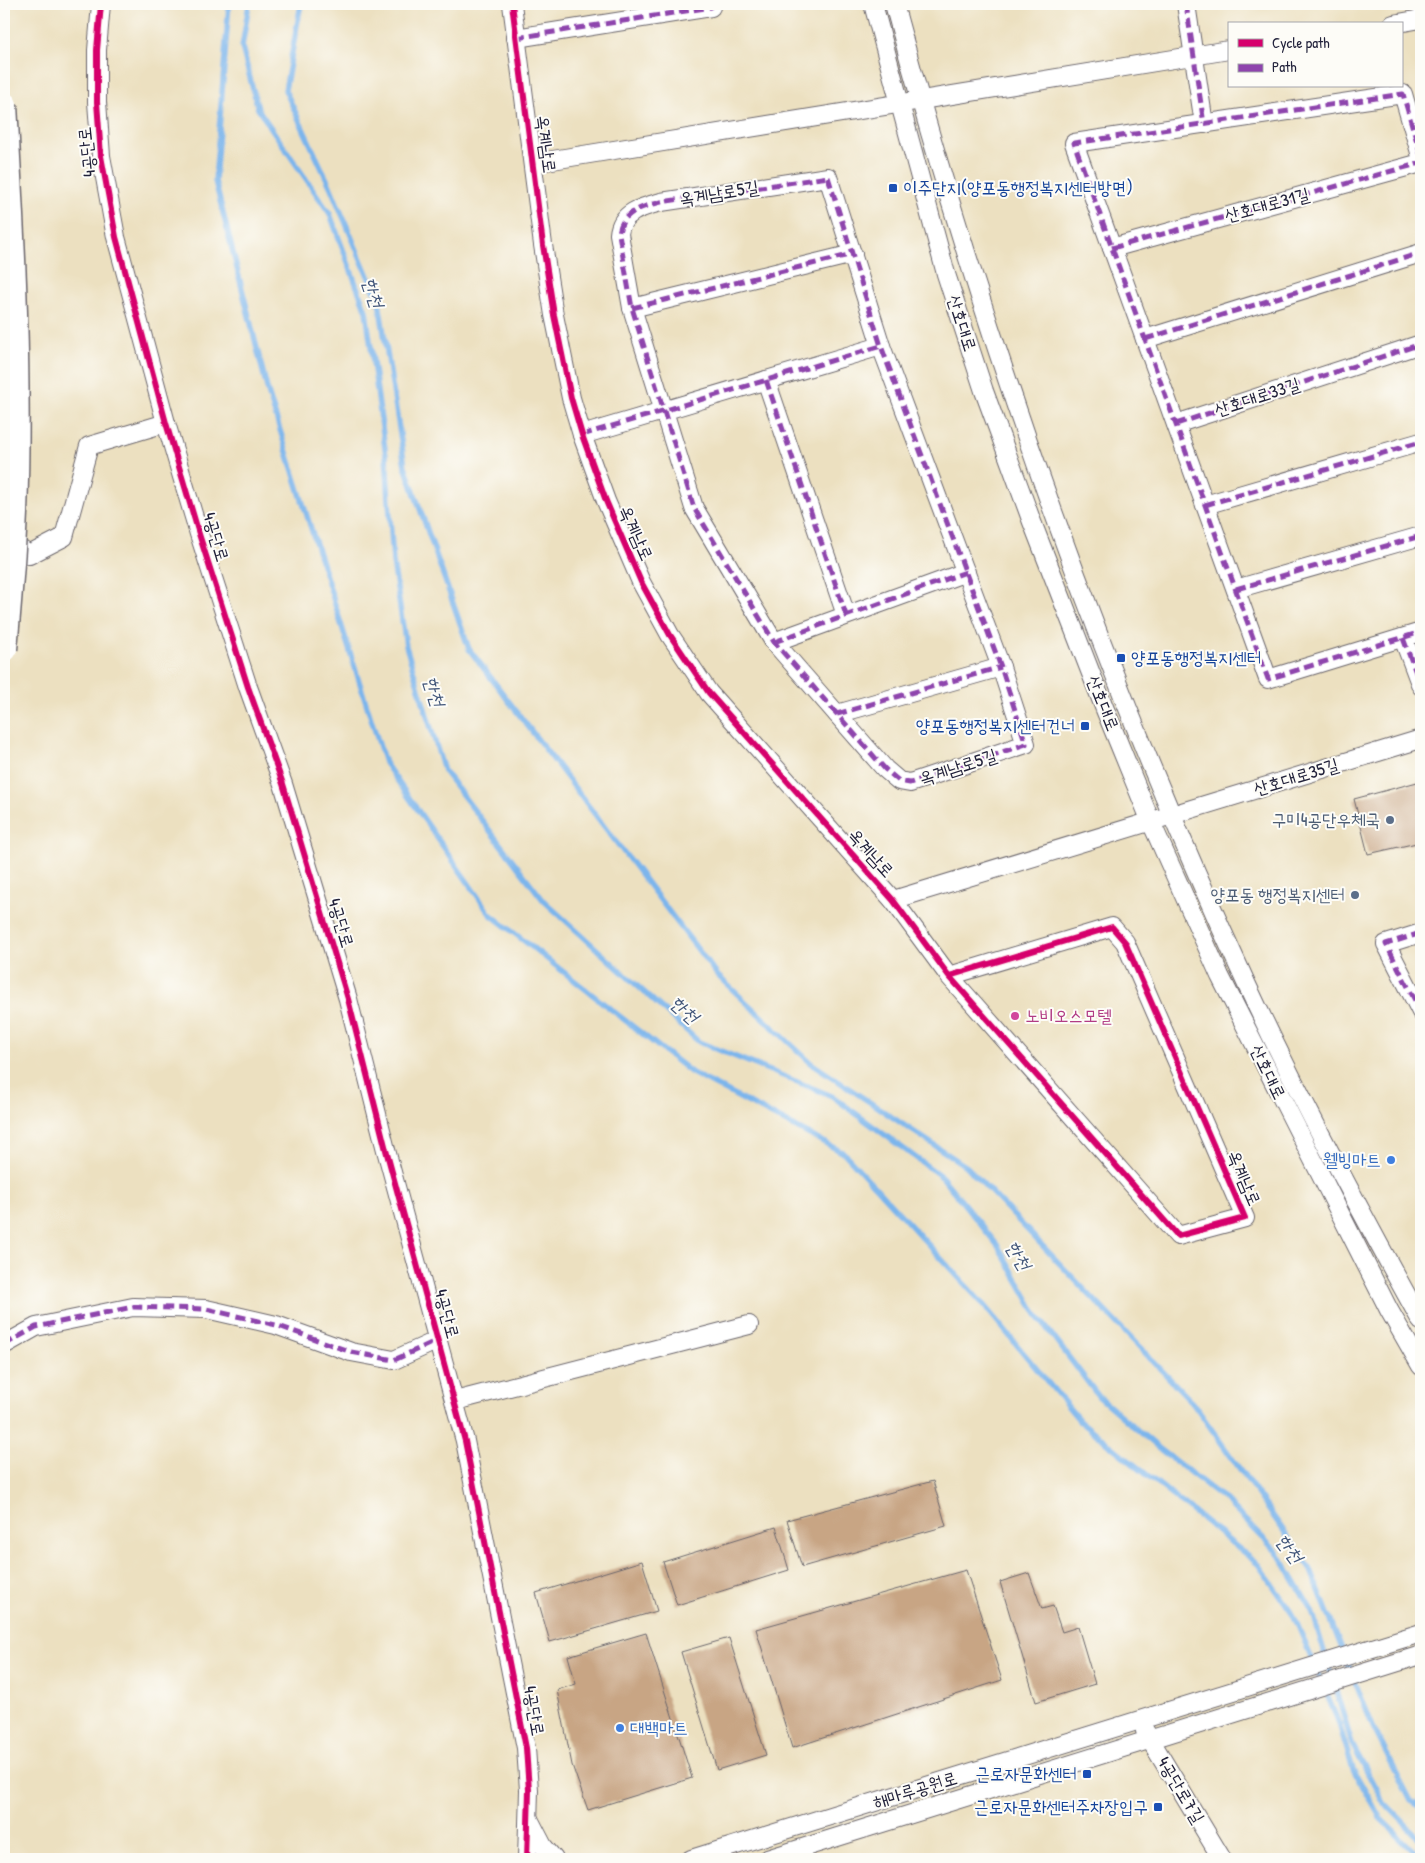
<svg xmlns="http://www.w3.org/2000/svg" width="1425" height="1863" font-family="'Patrick Hand','Poor Story',sans-serif">
	<rect width="100%" height="100%" fill="#fdfcf7"/>
	<filter id="ink" filterUnits="userSpaceOnUse"><feTurbulence type="fractalNoise" baseFrequency=".02" numOctaves="2"/><feDisplacementMap in="SourceGraphic" scale="10" xChannelSelector="R" yChannelSelector="G"/><feConvolveMatrix kernelMatrix="1 2 1 2 8 2 1 2 1" color-interpolation-filters="sRGB"/></filter>
	<filter id="wash" filterUnits="userSpaceOnUse"><feTurbulence type="fractalNoise" baseFrequency=".0096" numOctaves="4" result="noise"/><feDisplacementMap in="SourceGraphic" scale="20" xChannelSelector="R" yChannelSelector="G"/><feGaussianBlur stdDeviation="1.12" result="paint"/><feColorMatrix in="noise" values="0 0 0 0 0 0 0 0 0 0 0 0 0 0 0 0 0 1.4 0 .05"/><feComposite in="paint" operator="in"/></filter>
	<g filter="url(#wash)">
		<rect width="100%" height="100%" fill="#ece0c0"/>
		<g fill="none" stroke-linecap="round" stroke-linejoin="round">
			<g stroke="#7bb5ec" stroke-width="5.5">
				<path d="M 229,4 L 215,181 L 268,392 L 385,763 L 490,914 L 692,1073 L 844,1153 L 982,1303 L 1080,1421 L 1258,1564 L 1293,1614 L 1338,1721 L 1353,1769 L 1381,1819 L 1421,1858"/>
				<path d="M 249,4 L 242,47 L 258,109 L 330,214 L 366,311 L 386,456 L 393,562 L 406,646 L 444,771 L 544,901 L 699,1042 L 832,1096 L 942,1177 L 998,1246 L 1039,1318 L 1099,1397 L 1161,1450 L 1223,1498 L 1278,1553 L 1312,1611 L 1352,1744 L 1382,1800 L 1421,1840"/>
				<path d="M 301,4 L 285,90 L 330,186 L 379,302 L 405,466 L 469,649 L 718,976 L 811,1063 L 967,1167 L 1193,1403 L 1310,1568 L 1373,1727 L 1411,1801 L 1421,1807"/>
			</g>
		</g>
		<g id="blocks">
			<g fill="#c8a584">
				<path d="M 1421,781 L 1421,842 L 1368,854 L 1354,799 Z"/>
				<path d="M 933,1481 L 946,1526 L 802,1567 L 787,1520 Z"/>
				<path d="M 776,1527 L 789,1570 L 677,1605 L 663,1562 Z"/>
				<path d="M 642,1561 L 657,1611 L 550,1642 L 536,1593 Z"/>
				<path d="M 966,1570 L 1002,1680 L 792,1748 L 756,1629 Z"/>
				<path d="M 1029,1573 L 1042,1609 L 1053,1606 L 1062,1632 L 1078,1627 L 1095,1684 L 1036,1702 L 1000,1582 Z"/>
				<path d="M 646,1633 L 692,1778 L 588,1810 L 572,1765 L 557,1690 L 576,1684 L 568,1656 Z"/>
				<path d="M 729,1638 L 766,1755 L 717,1770 L 681,1652 Z"/>
			</g>
		</g>
	</g>
	<g filter="url(#ink)">
		<use href="#blocks" fill-opacity="0" stroke="#69646a" stroke-width="1"/>
		<g fill="none" stroke-linecap="round" stroke-linejoin="round">
			<defs>
				<g id="minor">
					<path d="M 101,4 L 97,50 L 97,102 L 101,156 L 116,237 L 166,423 L 199,534 L 248,687 L 283,784 L 348,999 L 386,1150 L 465,1441 L 526,1748 L 529,1790 L 527,1859"/>
					<path d="M 512,4 L 543,245 L 554,315 L 571,398 L 582,435 L 606,501 L 641,582 L 670,635 L 709,693 L 893,900 L 949,976 L 1178,1236 L 1245,1218 L 1125,942 L 1112,927 L 949,976"/>
					<path d="M 873,4 L 946,274 L 984,391 L 1032,522 L 1106,712 L 1151,822 L 1220,976 L 1389,1310 L 1421,1366"/>
					<path d="M 894,4 C 984,339 1101,669 1247,985 C 1300,1099 1360,1211 1421,1321"/>
					<path d="M 1186,4 L 1204,124"/>
					<path d="M 1393,24 L 1421,19"/>
					<path d="M 516,38 L 711,7 L 711,4"/>
					<path d="M 1421,156 L 1403,94 L 1074,143 L 1268,679 L 1421,632"/>
					<path d="M 534,163 L 1229,50"/>
					<path d="M 828,177 L 881,346 L 1001,667 L 1026,744 L 910,783 L 899,781 L 885,769 L 774,642 L 694,508 L 632,308 L 619,234 C 621,212 642,207 661,202 Z"/>
					<path d="M 1112,248 L 1421,163"/>
					<path d="M 632,308 L 853,254"/>
					<path d="M 1145,339 L 1421,253"/>
					<path d="M 766,380 L 846,615"/>
					<path d="M 1176,424 L 1421,344"/>
					<path d="M 582,435 L 881,346"/>
					<path d="M 1205,505 L 1421,442"/>
					<path d="M 6,539 L 29,555 L 64,537 L 89,446 L 166,423"/>
					<path d="M 1236,589 L 1421,536"/>
					<path d="M 1403,638 L 1421,686"/>
					<path d="M 774,642 L 966,572"/>
					<path d="M 837,714 L 1001,667"/>
					<path d="M 893,900 L 1421,739"/>
					<path d="M 1421,933 L 1386,944 L 1421,1012"/>
					<path d="M 4,1345 L 36,1327 L 133,1307 L 206,1309 L 276,1325 L 351,1352 L 394,1360 L 438,1340"/>
					<path d="M 455,1401 L 749,1325"/>
					<path d="M 1145,1731 L 1222,1859"/>
					<path d="M 529,1819 L 543,1846 L 554,1859"/>
					<path d="M 691,1859 L 1421,1633"/>
					<path d="M 767,1859 L 1421,1655"/>
				</g>
			</defs>
			<use href="#minor" stroke="#69646a" stroke-width="20"/>
			<use href="#minor" stroke="#fff" stroke-width="18"/>
			<defs>
				<path id="highway-bridge" d="M 4,105 C 12,241 19,377 14,513 C 12,558 8,604 4,649"/>
			</defs>
			<use href="#highway-bridge" stroke="#69646a" stroke-width="29" stroke-linecap="butt"/>
			<use href="#highway-bridge" stroke="#fff" stroke-width="26"/>
			<g stroke="#8e44ad" stroke-width="5" stroke-dasharray="10 5" stroke-linecap="butt">
				<path d="M 1186,4 L 1204,124"/>
				<path d="M 516,38 L 711,7 L 711,4"/>
				<path d="M 1421,156 L 1403,94 L 1074,143 L 1268,679 L 1421,632"/>
				<path d="M 828,177 L 881,346 L 1001,667 L 1026,744 L 910,783 L 899,781 L 885,769 L 774,642 L 694,508 L 632,308 L 619,234 C 621,212 642,207 661,202 Z"/>
				<path d="M 1112,248 L 1421,163"/>
				<path d="M 632,308 L 853,254"/>
				<path d="M 1145,339 L 1421,253"/>
				<path d="M 766,380 L 846,615"/>
				<path d="M 1176,424 L 1421,344"/>
				<path d="M 582,435 L 881,346"/>
				<path d="M 1205,505 L 1421,442"/>
				<path d="M 1236,589 L 1421,536"/>
				<path d="M 1403,638 L 1421,686"/>
				<path d="M 774,642 L 966,572"/>
				<path d="M 837,714 L 1001,667"/>
				<path d="M 1421,933 L 1386,944 L 1421,1012"/>
				<path d="M 4,1345 L 36,1327 L 133,1307 L 206,1309 L 276,1325 L 351,1352 L 394,1360 L 438,1340"/>
			</g>
			<defs>
				<g id="cycleway">
					<path d="M 101,4 L 97,50 L 97,102 L 101,156 L 116,237 L 166,423 L 199,534 L 248,687 L 283,784 L 348,999 L 386,1150 L 465,1441 L 526,1748 L 529,1790 L 527,1859"/>
					<path d="M 512,4 L 543,245 L 554,315 L 571,398 L 582,435 L 606,501 L 641,582 L 670,635 L 709,693 L 893,900 L 949,976 L 1178,1236 L 1245,1218 L 1125,942 L 1112,927 L 949,976"/>
				</g>
			</defs>
			<use href="#cycleway" stroke="#fdfcf7" stroke-width="9"/>
			<use href="#cycleway" stroke="#d6006c" stroke-width="6"/>
		</g>
	</g>
	<g fill="#1a4fb4" stroke="#fdfcf7" stroke-width="2">
		<rect x="888" y="183" width="10" height="10" rx="2.5"/>
		<rect x="1116" y="653" width="10" height="10" rx="2.5"/>
		<rect x="1080" y="721" width="10" height="10" rx="2.5"/>
		<rect x="1082" y="1769" width="10" height="10" rx="2.5"/>
		<rect x="1153" y="1802" width="10" height="10" rx="2.5"/>
	</g>
	<g fill="#5c6f8a" stroke="#fdfcf7" stroke-width="2">
		<circle cx="1390" cy="820" r="5"/>
		<circle cx="1355" cy="895" r="5"/>
	</g>
	<circle fill="#d1479c" stroke="#fdfcf7" stroke-width="2" cx="1015" cy="1016" r="5"/>
	<g fill="#3f7fe0" stroke="#fdfcf7" stroke-width="2">
		<circle cx="1391" cy="1160" r="5"/>
		<circle cx="620" cy="1728" r="5"/>
	</g>
	<g text-anchor="middle" stroke-width="4" stroke-linejoin="round" paint-order="stroke">
		<g font-size="18" fill="#22223b" stroke="#fdfcf7">
			<text transform="translate(546 144) rotate(82)" y="6">옥계남로</text>
			<text transform="translate(87 152) rotate(-96)" y="6">4공단로</text>
			<text transform="translate(719 193) rotate(-9)" y="6">옥계남로5길</text>
			<text transform="translate(1267 205) rotate(-15)" y="6">산호대로31길</text>
			<text transform="translate(962 323) rotate(72)" y="6">산호대로</text>
			<text transform="translate(1257 397) rotate(-18)" y="6">산호대로33길</text>
			<text transform="translate(636 533) rotate(66)" y="6">옥계남로</text>
			<text transform="translate(216 537) rotate(73)" y="6">4공단로</text>
			<text transform="translate(1103 703) rotate(68)" y="6">산호대로</text>
			<text transform="translate(958 767) rotate(-18)" y="6">옥계남로5길</text>
			<text transform="translate(1296 777) rotate(-17)" y="6">산호대로35길</text>
			<text transform="translate(871 853) rotate(48)" y="6">옥계남로</text>
			<text transform="translate(341 923) rotate(73)" y="6">4공단로</text>
			<text transform="translate(1268 1072) rotate(64)" y="6">산호대로</text>
			<text transform="translate(1244 1178) rotate(67)" y="6">옥계남로</text>
			<text transform="translate(447 1314) rotate(75)" y="6">4공단로</text>
			<text transform="translate(534 1711) rotate(80)" y="6">4공단로</text>
			<text transform="translate(915 1790) rotate(-17)" y="6">해마루공원로</text>
			<text transform="translate(1181 1790) rotate(59)" y="6">4공단로7길</text>
		</g>
		<g font-size="18" fill="#164399" stroke="#fdfcf7" text-anchor="end">
			<text x="903" y="194" text-anchor="start">이주단지(양포동행정복지센터방면)</text>
			<text x="1131" y="664" text-anchor="start">양포동행정복지센터</text>
			<text x="1075" y="732">양포동행정복지센터건너</text>
			<text x="1077" y="1780">근로자문화센터</text>
			<text x="1148" y="1813">근로자문화센터주차장입구</text>
		</g>
		<g font-size="18" fill="#4e5e75" stroke="#fdfcf7" text-anchor="end">
			<text x="1380" y="826">구미4공단우체국</text>
			<text x="1345" y="901">양포동 행정복지센터</text>
		</g>
		<g font-size="18" fill="#b23c85" stroke="#fdfcf7" text-anchor="start">
			<text x="1025" y="1022">노비오스모텔</text>
		</g>
		<g font-size="18" fill="#366cbe" stroke="#fdfcf7" text-anchor="end">
			<text x="1381" y="1166">웰빙마트</text>
			<text x="630" y="1734" text-anchor="start">대백마트</text>
		</g>
		<g font-size="19" font-style="italic" fill="#415579" stroke="#fdfcf7">
			<text transform="translate(374 292) rotate(72)" y="7">한천</text>
			<text transform="translate(435 691) rotate(73)" y="7">한천</text>
			<text transform="translate(685 1009) rotate(42)" y="7">한천</text>
			<text transform="translate(1019 1255) rotate(59)" y="7">한천</text>
			<text transform="translate(1290 1548) rotate(53)" y="7">한천</text>
		</g>
	</g>
	<rect width="1425" height="1863" fill="none" stroke="#fdfcf7" stroke-width="20"/>
	<rect x="1228" y="22" width="175" height="65" fill="#fdfcf7" stroke="#a5a5ac"/>
	<rect x="1238" y="39" width="25" height="8" fill="#d6006c" stroke="#a5a5ac"/>
	<text x="1272" y="48" font-size="15" fill="#22223b">Cycle path</text>
	<rect x="1238" y="64" width="25" height="8" fill="#8e44ad" stroke="#a5a5ac"/>
	<text x="1272" y="72" font-size="15" fill="#22223b">Path</text>
</svg>
